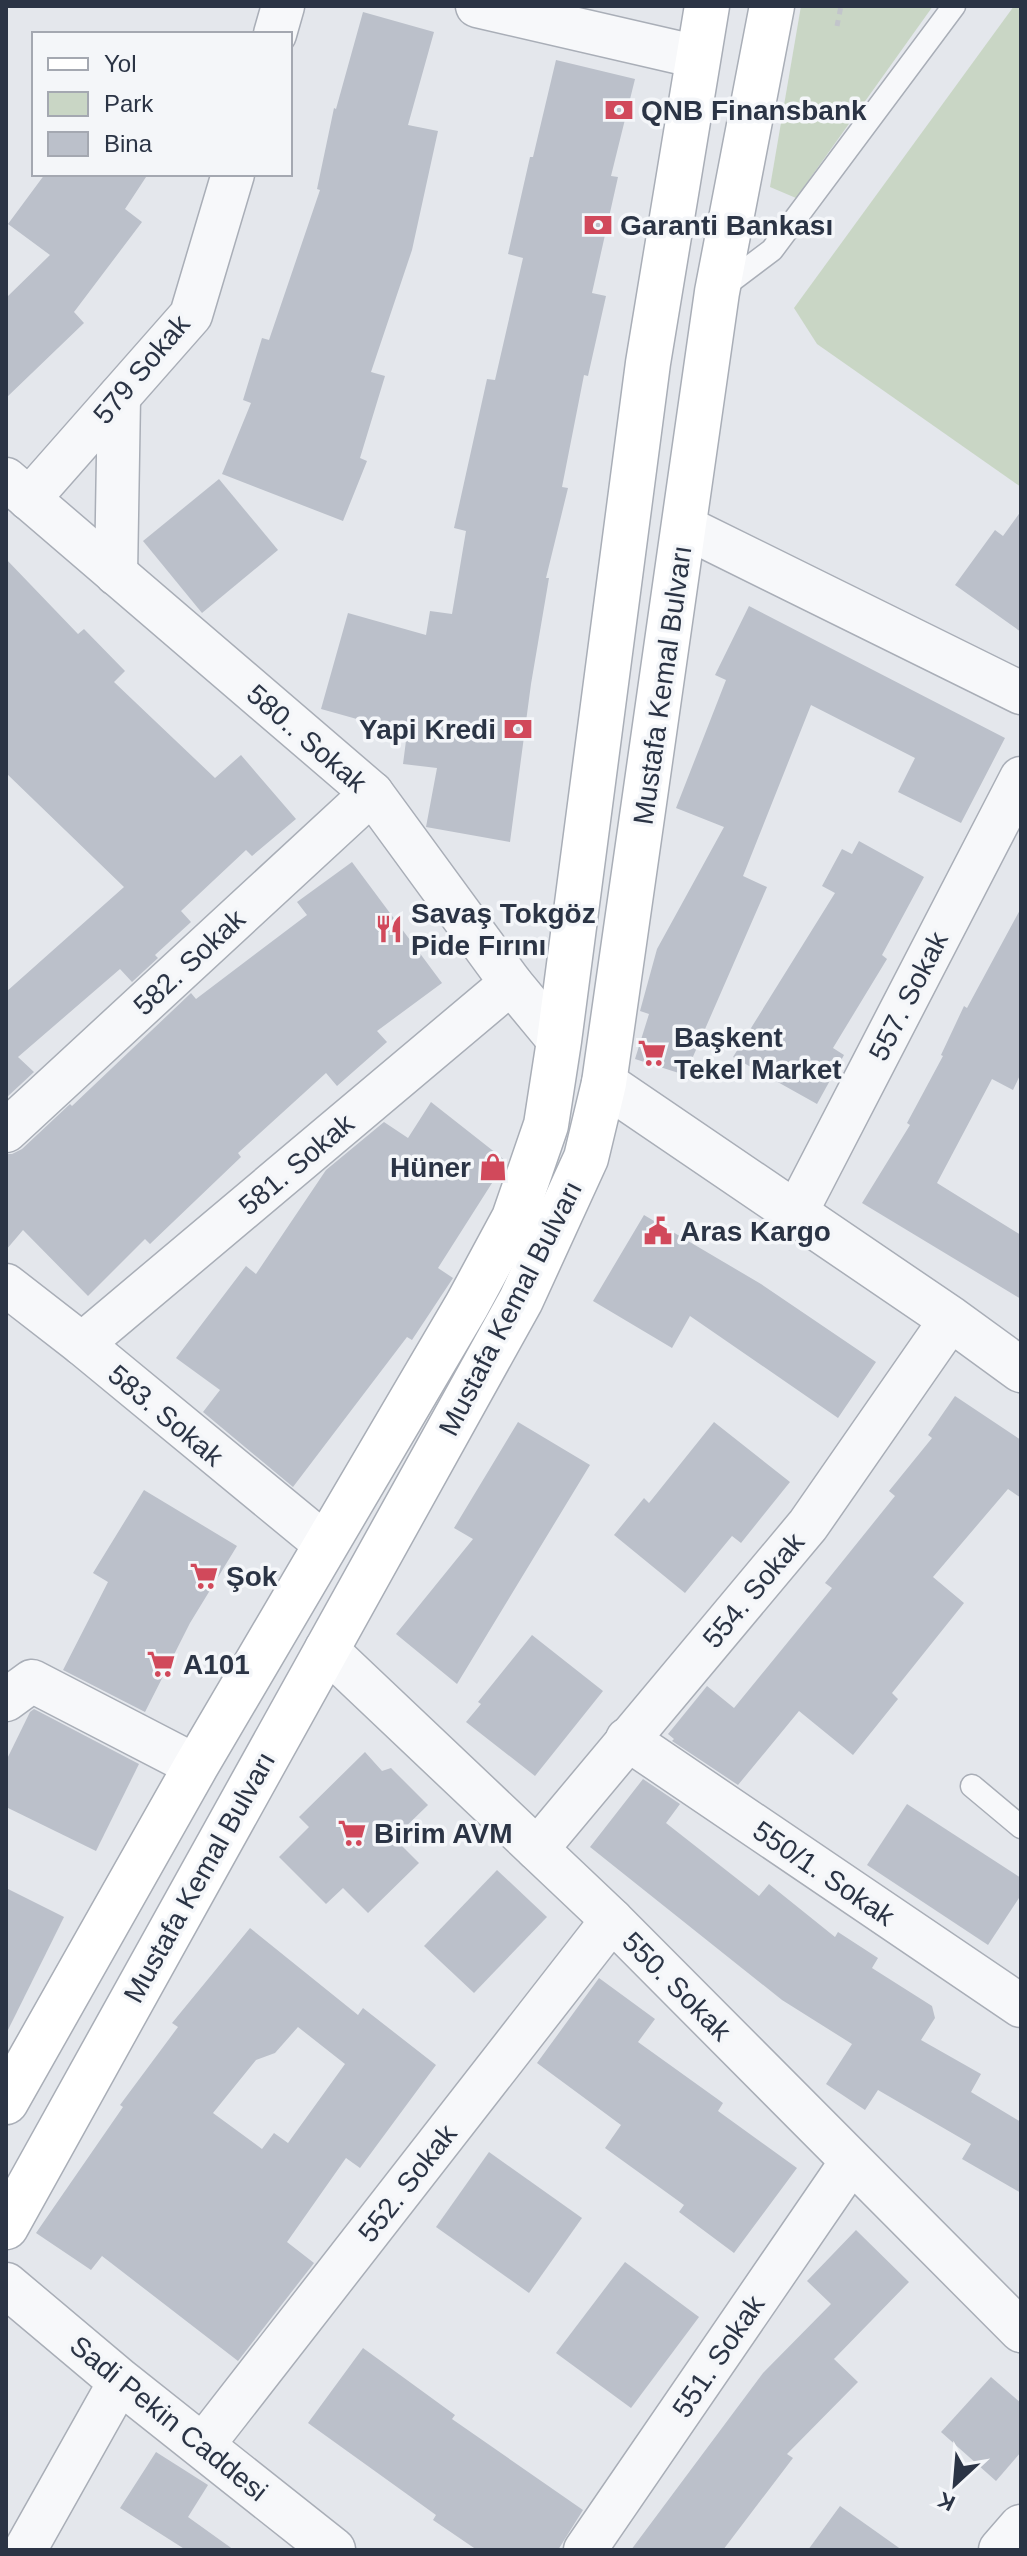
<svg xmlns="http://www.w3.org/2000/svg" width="1027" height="2556" font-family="Arial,sans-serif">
	<rect width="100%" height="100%" fill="#e4e7ec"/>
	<g fill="#c9d6c5">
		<path d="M 801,6 L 933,6 L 796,198 L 770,187 Z"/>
		<path d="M 1014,6 L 1021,6 L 1021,487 L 817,344 L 794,308 Z"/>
	</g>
	<g fill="#bbc0ca" fill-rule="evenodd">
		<path d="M 363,12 L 434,32 L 408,125 L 438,131 L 412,250 L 371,372 L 385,376 L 360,458 L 367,461 L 343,521 L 222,474 L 251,403 L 243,400 L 262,338 L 269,340 L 320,190 L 317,189 L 334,108 L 336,109 Z"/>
		<path d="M 556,60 L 635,79 L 611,176 L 618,177 L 592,293 L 606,296 L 588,376 L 584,375 L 562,487 L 568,488 L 546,578 L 549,578 L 531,684 L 510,842 L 426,827 L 437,768 L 403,764 L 407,733 L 321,709 L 348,613 L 426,635 L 430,611 L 452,614 L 466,531 L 454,528 L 487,379 L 495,380 L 523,258 L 508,254 L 530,157 L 533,157 Z"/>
		<path d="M 45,174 L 148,174 L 125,209 L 142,222 L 74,312 L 84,323 L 6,398 L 6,298 L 50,255 L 8,224 Z"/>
		<path d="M 219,479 L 278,550 L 202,613 L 143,541 Z"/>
		<path d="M 1021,511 L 1021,632 L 955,585 L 995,530 L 1003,536 Z"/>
		<path d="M 6,559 L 78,634 L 84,629 L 125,671 L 114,682 L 215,778 L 241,755 L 296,819 L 252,856 L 246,850 L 181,911 L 191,922 L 155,955 L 158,958 L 132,982 L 120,969 L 18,1057 L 34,1072 L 6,1098 L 6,992 L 124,887 L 6,773 Z"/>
		<path d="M 749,606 L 1005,738 L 961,823 L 898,792 L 915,758 L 811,705 L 743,876 L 767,887 L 685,1075 L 635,1059 L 649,1014 L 640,1011 L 657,949 L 724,827 L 676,808 L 726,680 L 715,675 Z"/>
		<path d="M 859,841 L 924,877 L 882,955 L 887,959 L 833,1048 L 844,1055 L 817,1104 L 733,1057 L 835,893 L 822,886 L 842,849 L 852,854 Z"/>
		<path d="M 352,862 L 442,983 L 377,1031 L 387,1042 L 337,1086 L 326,1073 L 238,1153 L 241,1157 L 150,1244 L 145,1239 L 88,1296 L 23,1230 L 6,1250 L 6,1154 L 12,1154 L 22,1149 L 70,1104 L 72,1106 L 191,993 L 196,999 L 307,915 L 297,902 Z"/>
		<path d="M 1021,908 L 1021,1073 L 1013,1090 L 992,1079 L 937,1183 L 1021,1235 L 1021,1299 L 862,1203 L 910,1125 L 907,1123 L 943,1056 L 941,1055 L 964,1006 L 967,1008 Z"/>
		<path d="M 431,1102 L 506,1161 L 438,1268 L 453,1278 L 412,1340 L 407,1337 L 293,1487 L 203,1412 L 220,1390 L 176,1358 L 246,1266 L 256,1274 L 326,1170 L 384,1122 L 408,1138 Z"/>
		<path d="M 644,1215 L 761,1284 L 876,1362 L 838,1418 L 690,1316 L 672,1348 L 593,1301 Z"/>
		<path d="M 955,1396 L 1021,1440 L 1021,1498 L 1008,1489 L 933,1577 L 964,1603 L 892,1693 L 898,1699 L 853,1755 L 799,1711 L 738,1785 L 672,1741 L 674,1739 L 668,1734 L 707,1686 L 734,1708 L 832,1588 L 825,1583 L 895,1496 L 889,1491 L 932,1438 L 928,1435 Z"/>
		<path d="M 518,1422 L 590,1465 L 457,1684 L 396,1634 L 473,1539 L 454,1528 Z"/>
		<path d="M 714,1422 L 790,1482 L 741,1543 L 732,1536 L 685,1593 L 614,1535 L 644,1498 L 649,1503 Z"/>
		<path d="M 144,1490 L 237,1546 L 190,1623 L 145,1712 L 63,1670 L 108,1582 L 93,1573 Z"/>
		<path d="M 532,1635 L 603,1691 L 535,1776 L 466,1722 L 481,1704 L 478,1702 Z"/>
		<path d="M 34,1709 L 139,1764 L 96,1851 L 6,1807 L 6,1761 L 30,1712 Z"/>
		<path d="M 365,1752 L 382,1771 L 391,1768 L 428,1805 L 394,1838 L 419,1863 L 368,1913 L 343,1888 L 326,1904 L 279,1857 L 309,1827 L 299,1817 Z"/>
		<path d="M 643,1779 L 680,1804 L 666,1823 L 759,1896 L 769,1884 L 835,1937 L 838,1932 L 878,1958 L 872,1968 L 932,2006 L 935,2018 L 921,2040 L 981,2074 L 971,2092 L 1021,2122 L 1021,2193 L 962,2159 L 971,2144 L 878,2090 L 865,2110 L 826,2084 L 852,2044 L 782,2000 L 590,1847 Z"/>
		<path d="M 907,1804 L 1021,1878 L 1021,1895 L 988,1945 L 867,1865 Z"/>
		<path d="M 497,1870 L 547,1917 L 474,1993 L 424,1946 Z"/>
		<path d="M 6,1888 L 64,1917 L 6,2034 Z"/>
		<path d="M 250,1928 L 358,2015 L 363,2008 L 436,2065 L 360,2168 L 346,2158 L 287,2242 L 314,2263 L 238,2361 L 102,2256 L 91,2270 L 36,2233 L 123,2107 L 120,2105 L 178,2027 L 172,2023 ZM 298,2027 L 345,2064 L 288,2143 L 274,2133 L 262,2149 L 213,2113 L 256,2060 L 275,2053 Z"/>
		<path d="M 599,1978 L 655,2019 L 638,2042 L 723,2103 L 718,2111 L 797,2168 L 734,2253 L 679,2212 L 684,2205 L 605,2148 L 621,2125 L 537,2063 Z"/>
		<path d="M 489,2152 L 582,2218 L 529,2293 L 436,2227 Z"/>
		<path d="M 856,2230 L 909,2282 L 834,2359 L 858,2382 L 787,2454 L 793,2458 L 723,2550 L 631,2550 L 763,2373 L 831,2304 L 807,2281 Z"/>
		<path d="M 625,2262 L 699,2317 L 631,2408 L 556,2353 Z"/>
		<path d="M 363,2348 L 455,2415 L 452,2419 L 583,2510 L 558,2550 L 477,2550 L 433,2520 L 436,2515 L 308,2423 Z"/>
		<path d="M 991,2377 L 1021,2403 L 1021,2452 L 996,2481 L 941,2432 Z"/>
		<path d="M 156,2452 L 208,2485 L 188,2517 L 234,2550 L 186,2550 L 120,2508 Z"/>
		<path d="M 840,2506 L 902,2550 L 808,2550 Z"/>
	</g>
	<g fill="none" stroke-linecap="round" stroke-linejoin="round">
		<defs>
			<g id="service">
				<path d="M 719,290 L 772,250 L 954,6"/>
				<path d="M 972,1786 L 1021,1827"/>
			</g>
			<g id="minor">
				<path d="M 477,6 L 698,57"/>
				<path d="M 275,34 L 283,6"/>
				<path d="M 6,479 L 372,793 L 511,983 L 559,1041"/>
				<path d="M 29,499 L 191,315 L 233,174"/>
				<path d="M 685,527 L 1021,693"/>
				<path d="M 116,574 L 119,397"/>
				<path d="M 6,1131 L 372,793"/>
				<path d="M 796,1213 L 1021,778"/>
				<path d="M 6,1285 L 82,1344 L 326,1545"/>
				<path d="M 82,1344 L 511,983"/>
				<path d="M 326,1649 L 612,1920 L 1021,2331"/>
				<path d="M 6,1700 L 32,1681 L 196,1766"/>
				<path d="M 627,1739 L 1021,2006"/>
				<path d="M 537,1849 L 808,1525 L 951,1319"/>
				<path d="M 203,2445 L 612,1920"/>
				<path d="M 25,2550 L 120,2381"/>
				<path d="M 585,2550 L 851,2162"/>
			</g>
			<g id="tertiary">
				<path d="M 604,1083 L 951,1319 L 1021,1370"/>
				<path d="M 6,2285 L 120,2381 L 333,2550"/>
				<path d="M 1001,2550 L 1021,2527"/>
			</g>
			<g id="secondary">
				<path d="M 6,2102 L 196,1766 L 467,1305 L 514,1218 L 546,1125 L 559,1041 L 648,363 L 707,6"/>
				<path d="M 6,2227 L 521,1300 L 586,1158 L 604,1083 L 717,292 L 772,6"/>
			</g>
		</defs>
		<use href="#service" stroke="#a9aeb7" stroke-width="25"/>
		<use href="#minor" stroke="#a9aeb7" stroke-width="45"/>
		<use href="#tertiary" stroke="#a9aeb7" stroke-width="47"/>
		<use href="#secondary" stroke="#a9aeb7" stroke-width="47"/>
		<path stroke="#c2c5cb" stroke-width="5" stroke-dasharray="6 6" stroke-linecap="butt" d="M 837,26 L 841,6"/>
		<use href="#service" stroke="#f7f8fa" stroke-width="22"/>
		<use href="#minor" stroke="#f7f8fa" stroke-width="42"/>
		<use href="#tertiary" stroke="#f7f8fa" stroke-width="44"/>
		<use href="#secondary" stroke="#fff" stroke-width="44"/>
	</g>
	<defs>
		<symbol id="bank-bare" viewBox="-9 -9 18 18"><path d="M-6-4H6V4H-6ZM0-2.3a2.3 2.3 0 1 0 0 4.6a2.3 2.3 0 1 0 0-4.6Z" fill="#d1495b" stroke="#f4f6f9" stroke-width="2.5" paint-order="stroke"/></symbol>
		<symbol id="restaurant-bare" viewBox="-9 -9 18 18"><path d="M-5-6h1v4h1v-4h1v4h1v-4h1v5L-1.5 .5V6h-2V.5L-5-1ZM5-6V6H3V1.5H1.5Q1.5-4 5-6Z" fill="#d1495b" stroke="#f4f6f9" stroke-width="2.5" paint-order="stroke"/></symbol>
		<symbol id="supermarket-bare" viewBox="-9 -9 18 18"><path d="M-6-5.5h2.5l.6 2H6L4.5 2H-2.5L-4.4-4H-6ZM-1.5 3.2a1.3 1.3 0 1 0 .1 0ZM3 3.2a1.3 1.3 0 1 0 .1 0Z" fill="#d1495b" stroke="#f4f6f9" stroke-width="2.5" paint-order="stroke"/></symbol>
		<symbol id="shop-bare" viewBox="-9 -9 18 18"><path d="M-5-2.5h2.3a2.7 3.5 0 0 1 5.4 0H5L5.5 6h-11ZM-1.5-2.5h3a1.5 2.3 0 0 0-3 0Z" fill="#d1495b" stroke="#f4f6f9" stroke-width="2.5" paint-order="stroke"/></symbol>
		<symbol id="civic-bare" viewBox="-9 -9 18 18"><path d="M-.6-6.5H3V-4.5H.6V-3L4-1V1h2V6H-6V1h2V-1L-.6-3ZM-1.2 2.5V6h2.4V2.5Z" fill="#d1495b" stroke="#f4f6f9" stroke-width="2.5" paint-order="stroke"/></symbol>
	</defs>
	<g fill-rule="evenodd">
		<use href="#bank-bare" x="599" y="90" width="40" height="40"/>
		<use href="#bank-bare" x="578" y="205" width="40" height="40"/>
		<use href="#bank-bare" x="498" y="709" width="40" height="40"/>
		<use href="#restaurant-bare" x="369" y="909" width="40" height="40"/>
		<use href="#supermarket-bare" x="632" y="1033" width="40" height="40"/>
		<use href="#shop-bare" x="473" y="1147" width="40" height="40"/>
		<use href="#civic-bare" x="638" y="1211" width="40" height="40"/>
		<use href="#supermarket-bare" x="184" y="1556" width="40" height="40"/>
		<use href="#supermarket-bare" x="141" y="1644" width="40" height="40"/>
		<use href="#supermarket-bare" x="332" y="1813" width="40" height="40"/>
	</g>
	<g text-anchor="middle" stroke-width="7" stroke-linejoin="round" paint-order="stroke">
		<g font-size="28" font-weight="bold" fill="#2b3445" stroke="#f4f6f9" text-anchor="start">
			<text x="641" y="120">QNB Finansbank</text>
			<text x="620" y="235">Garanti Bankası</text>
			<text x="496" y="739" text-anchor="end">Yapi Kredi</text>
			<text x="411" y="923">Savaş Tokgöz<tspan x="411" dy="32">Pide Fırını</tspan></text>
			<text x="674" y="1047">Başkent<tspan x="674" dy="32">Tekel Market</tspan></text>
			<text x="471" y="1177" text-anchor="end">Hüner</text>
			<text x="680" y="1241">Aras Kargo</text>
			<text x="226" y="1586">Şok</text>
			<text x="183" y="1674">A101</text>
			<text x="374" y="1843">Birim AVM</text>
		</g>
		<g font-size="28" fill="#2b3445" stroke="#f4f6f9">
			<text transform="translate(141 369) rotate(-50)" y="10">579 Sokak</text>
			<text transform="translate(662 685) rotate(-82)" y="10">Mustafa Kemal Bulvarı</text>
			<text transform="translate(307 738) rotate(41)" y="10">580.. Sokak</text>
			<text transform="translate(189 962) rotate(-43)" y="10">582. Sokak</text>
			<text transform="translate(908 996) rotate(-63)" y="10">557. Sokak</text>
			<text transform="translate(296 1164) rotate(-40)" y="10">581. Sokak</text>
			<text transform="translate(510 1308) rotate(-63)" y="10">Mustafa Kemal Bulvarı</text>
			<text transform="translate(166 1415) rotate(40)" y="10">583. Sokak</text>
			<text transform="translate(753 1590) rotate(-50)" y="10">554. Sokak</text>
			<text transform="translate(824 1873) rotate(34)" y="10">550/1. Sokak</text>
			<text transform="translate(199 1877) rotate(-61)" y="10">Mustafa Kemal Bulvarı</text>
			<text transform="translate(677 1986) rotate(45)" y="10">550. Sokak</text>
			<text transform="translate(407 2183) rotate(-52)" y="10">552. Sokak</text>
			<text transform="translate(718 2356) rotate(-56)" y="10">551. Sokak</text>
			<text transform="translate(169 2418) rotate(39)" y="10">Sadi Pekin Caddesi</text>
		</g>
	</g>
	<rect width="1027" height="2556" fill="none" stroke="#2b3445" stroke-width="16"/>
	<rect x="32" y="32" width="260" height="144" fill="#f4f6f9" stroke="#a4a8b1" stroke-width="2"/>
	<rect x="48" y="58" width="40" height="12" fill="#ffffff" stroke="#a4a8b1" stroke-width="2"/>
	<text x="104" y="72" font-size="24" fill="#2b3445">Yol</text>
	<rect x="48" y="92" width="40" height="24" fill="#c9d6c5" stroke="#a4a8b1" stroke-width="2"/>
	<text x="104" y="112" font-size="24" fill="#2b3445">Park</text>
	<rect x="48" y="132" width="40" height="24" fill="#bbc0ca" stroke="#a4a8b1" stroke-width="2"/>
	<text x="104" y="152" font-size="24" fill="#2b3445">Bina</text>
	<g transform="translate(955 2484) rotate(206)" stroke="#f4f6f9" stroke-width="6" paint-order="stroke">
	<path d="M0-6L14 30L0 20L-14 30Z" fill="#2b3445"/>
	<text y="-12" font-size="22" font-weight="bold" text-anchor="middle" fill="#2b3445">K</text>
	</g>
</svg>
